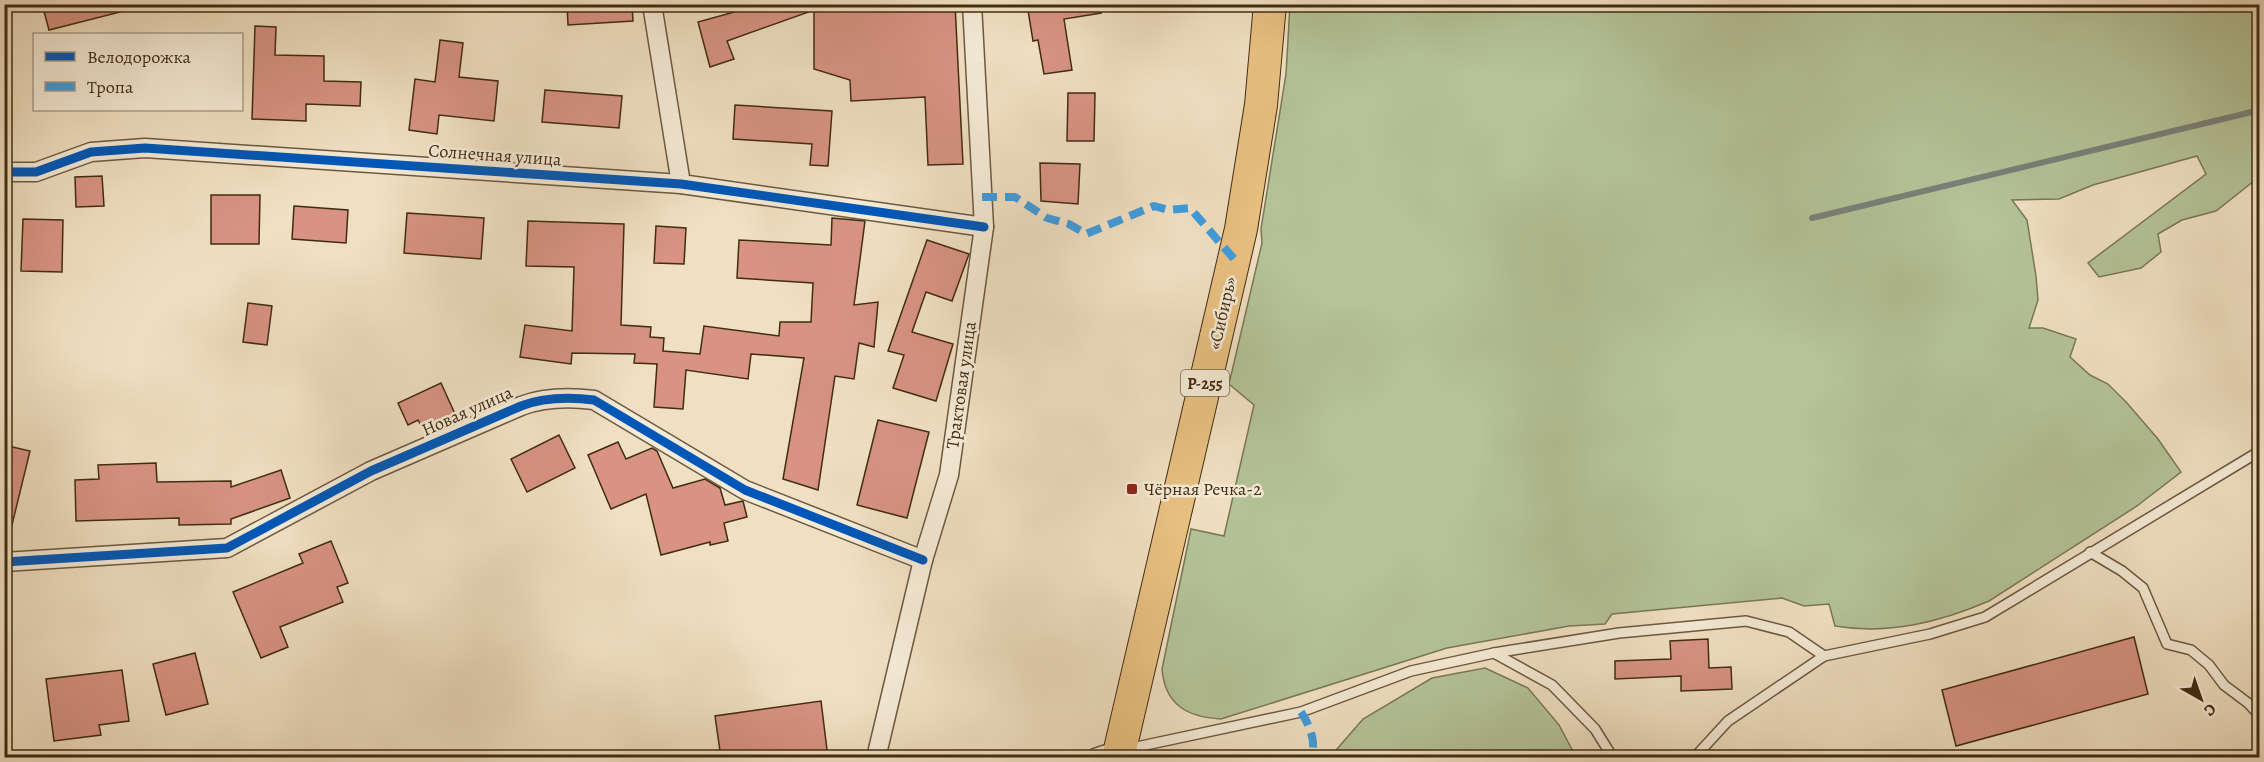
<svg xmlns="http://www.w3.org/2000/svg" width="2264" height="762" font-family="Alegreya,serif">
	<rect width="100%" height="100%" fill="#f0e0c2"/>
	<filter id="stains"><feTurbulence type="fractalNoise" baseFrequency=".00333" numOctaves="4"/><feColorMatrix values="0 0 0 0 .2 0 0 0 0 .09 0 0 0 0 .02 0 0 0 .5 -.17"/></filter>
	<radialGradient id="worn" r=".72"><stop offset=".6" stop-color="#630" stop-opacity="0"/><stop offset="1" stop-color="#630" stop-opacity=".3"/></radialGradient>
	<g fill="#b4c398" stroke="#7a7855" stroke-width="1.5">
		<path d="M 1290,5 L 2259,5 L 2259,177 L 2216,211 L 2182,220 L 2158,234 L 2161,252 L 2141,268 L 2099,277 L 2088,263 L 2206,174 L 2197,156 L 2093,185 L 2059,199 L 2012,200 L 2027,220 L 2036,276 L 2038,300 L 2029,328 L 2043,328 L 2076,339 L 2070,357 L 2090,375 L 2108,384 L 2127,403 L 2158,439 L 2181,472 L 2137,506 L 1989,601 C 1940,622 1889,635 1835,626 L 1829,604 L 1804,606 L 1782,598 L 1612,614 L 1605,624 L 1569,626 L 1447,648 L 1221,719 C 1187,717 1165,705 1162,669 L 1191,529 L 1224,536 L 1254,405 L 1229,384 L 1262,243 L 1261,229 L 1286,74 Z"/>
		<path d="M 1485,668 L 1528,688 L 1559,725 L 1576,757 L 1330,757 L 1363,719 L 1432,678 Z"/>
	</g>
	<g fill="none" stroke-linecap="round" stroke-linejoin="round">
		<path stroke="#798179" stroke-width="6" d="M 1812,218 L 2260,110"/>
	</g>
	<g fill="#d89383" stroke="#412c12" stroke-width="1.5">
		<path d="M 42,4 L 127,4 L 128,10 L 49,30 Z"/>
		<path d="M 567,4 L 632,4 L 633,21 L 568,25 Z"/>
		<path d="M 763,4 L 955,4 L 963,164 L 928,165 L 925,97 L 851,101 L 850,80 L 814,69 L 814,10 L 727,41 L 734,59 L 710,67 L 698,22 Z"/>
		<path d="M 1061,4 L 1100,4 L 1101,13 L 1064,19 L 1072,70 L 1044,74 L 1038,40 L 1033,41 L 1028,10 Z"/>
		<path d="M 255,26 L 276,27 L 275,55 L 324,56 L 324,81 L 361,82 L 360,106 L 306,104 L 306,121 L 252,119 Z"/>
		<path d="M 440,40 L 463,43 L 459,77 L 498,81 L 494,121 L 439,115 L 437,134 L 409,130 L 415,79 L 435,82 Z"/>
		<path d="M 545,90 L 622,96 L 619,128 L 542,122 Z"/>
		<path d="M 1068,93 L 1095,93 L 1094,141 L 1067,141 Z"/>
		<path d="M 735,105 L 832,111 L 828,166 L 810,165 L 812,144 L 733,139 Z"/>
		<path d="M 1040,163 L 1080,164 L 1078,204 L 1041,201 Z"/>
		<path d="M 102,176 L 104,206 L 76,207 L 75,177 Z"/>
		<path d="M 211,195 L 260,195 L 259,244 L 211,244 Z"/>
		<path d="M 294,206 L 348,210 L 346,243 L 292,239 Z"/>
		<path d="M 407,213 L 484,218 L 481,259 L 404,253 Z"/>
		<path d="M 832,218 L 865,221 L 854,305 L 878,302 L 874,347 L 859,343 L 854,379 L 835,376 L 818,490 L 783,479 L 804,358 L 751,354 L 748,379 L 686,370 L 683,409 L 654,407 L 657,364 L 634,363 L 635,354 L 572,353 L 571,364 L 520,357 L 525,325 L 572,331 L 574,267 L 526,266 L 528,221 L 624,224 L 621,325 L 651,327 L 650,337 L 664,338 L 663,351 L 700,354 L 704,326 L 779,336 L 780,322 L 811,322 L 813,283 L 737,278 L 739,240 L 831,245 Z"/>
		<path d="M 23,219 L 63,220 L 62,272 L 21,271 Z"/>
		<path d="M 656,226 L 686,228 L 684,264 L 654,263 Z"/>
		<path d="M 927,240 L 969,254 L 952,301 L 926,292 L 912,332 L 953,344 L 936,401 L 893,388 L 904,355 L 888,351 Z"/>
		<path d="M 248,303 L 272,306 L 267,345 L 243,342 Z"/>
		<path d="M 441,383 L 455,414 L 423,429 L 418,420 L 408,425 L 398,403 Z"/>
		<path d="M 878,420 L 929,432 L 907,518 L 857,505 Z"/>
		<path d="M 559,435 L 575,468 L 527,492 L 511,459 Z"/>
		<path d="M 618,442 L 626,459 L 652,448 L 657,451 L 673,488 L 705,479 L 720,488 L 725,505 L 743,501 L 747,517 L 724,523 L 728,541 L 710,545 L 710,542 L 661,555 L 646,494 L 611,509 L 588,455 Z"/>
		<path d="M 4,445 L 30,451 L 11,529 L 4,528 Z"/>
		<path d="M 156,463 L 157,482 L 231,481 L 231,487 L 281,470 L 290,498 L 231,519 L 231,524 L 179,525 L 179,518 L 76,521 L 75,480 L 99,479 L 98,465 Z"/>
		<path d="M 331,541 L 348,583 L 337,587 L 343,602 L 280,627 L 288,647 L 261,658 L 233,592 L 303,563 L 299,554 Z"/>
		<path d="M 2134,637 L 2148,694 L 1956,746 L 1942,690 Z"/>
		<path d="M 1708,639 L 1709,668 L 1731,667 L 1732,689 L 1681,691 L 1681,676 L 1615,679 L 1615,661 L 1671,659 L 1670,641 Z"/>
		<path d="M 195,653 L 208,704 L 166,715 L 153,664 Z"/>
		<path d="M 122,670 L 129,721 L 99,725 L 101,735 L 54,741 L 46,679 Z"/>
		<path d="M 821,701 L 828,758 L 721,758 L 715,716 Z"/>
	</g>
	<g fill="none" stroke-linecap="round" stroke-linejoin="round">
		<defs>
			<g id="lane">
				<path d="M 2090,552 L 2122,571 L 2143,588 L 2167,644 L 2191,650 L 2209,665 L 2224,685 L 2248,703 L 2260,716"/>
				<path d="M 1494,653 L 1619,633 L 1746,621 L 1789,632 L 1824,656"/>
				<path d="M 1127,749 L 1301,712 L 1411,671 L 1494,653 L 1552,685 L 1595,729 L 1613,758"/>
				<path d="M 1694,758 L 1728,721 L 1824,656 L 1930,634 L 1985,617 L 2260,451"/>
			</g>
			<g id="street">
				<path d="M 652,4 L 681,184"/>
				<path d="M 4,172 L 36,172 L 91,152 L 145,148 L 681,184 L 984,227"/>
				<path d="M 4,562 L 227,548 L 371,471 L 521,406 C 545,397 569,397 594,400 L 745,490 L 923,560"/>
				<path d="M 876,758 L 923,560 L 949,475 L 984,227 L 972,4"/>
				<path d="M 1095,758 L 1119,750"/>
			</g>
			<path id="highway" d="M 1118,758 L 1241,229 L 1261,105 L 1270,4"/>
		</defs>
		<use href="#lane" stroke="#6d593e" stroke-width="12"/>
		<use href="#street" stroke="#6d593e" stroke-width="21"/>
		<use href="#highway" stroke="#412c12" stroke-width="34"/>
		<use href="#lane" stroke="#f5ebd7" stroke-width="9"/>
		<use href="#street" stroke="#f5ebd7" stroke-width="18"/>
		<use href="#highway" stroke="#e8c081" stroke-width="32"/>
		<g stroke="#3f9cde" stroke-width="8" stroke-dasharray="15 8" stroke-linecap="butt">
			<path d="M 982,197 L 1015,197 L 1047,218 L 1069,224 L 1086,234 L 1154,206 L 1168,210 L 1190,208 L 1234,259"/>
			<path d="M 1301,712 C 1309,724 1318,744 1310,758"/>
		</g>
		<defs>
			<g id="cycleway">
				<path d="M 4,172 L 36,172 L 91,152 L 145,148 L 681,184 L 984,227"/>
				<path d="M 4,562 L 227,548 L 371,471 L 521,406 C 545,397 569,397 594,400 L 745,490 L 923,560"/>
			</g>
		</defs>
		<use href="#cycleway" stroke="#f5ebd7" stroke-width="13"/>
		<use href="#cycleway" stroke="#0057b8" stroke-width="9"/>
	</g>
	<rect fill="#8f2418" stroke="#f5ebd7" stroke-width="2" x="1126" y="483" width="12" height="12" rx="3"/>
	<g text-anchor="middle" stroke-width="5" stroke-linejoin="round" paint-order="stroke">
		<rect fill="#f5ebd7" stroke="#77654d" stroke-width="1.5" x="1181" y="370" width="48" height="26" rx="4.5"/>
		<g font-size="16" font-weight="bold" fill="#412c12">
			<text x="1205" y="389">Р-255</text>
		</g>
		<g font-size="18" fill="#412c12" stroke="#f5ebd7">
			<text transform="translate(495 155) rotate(4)" y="6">Солнечная улица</text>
			<text transform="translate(1222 313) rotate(-77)" y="6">«Сибирь»</text>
			<text transform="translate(961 385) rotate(-82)" y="6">Трактовая улица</text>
			<text transform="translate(467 411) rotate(-24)" y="6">Новая улица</text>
		</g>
		<g font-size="18" fill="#412c12" stroke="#f5ebd7" text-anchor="start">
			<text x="1144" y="495">Чёрная Речка-2</text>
		</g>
	</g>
	<rect width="2264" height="762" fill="none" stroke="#f0e0c2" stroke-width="24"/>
	<rect x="6" y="6" width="2252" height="750" fill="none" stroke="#412c12" stroke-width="3"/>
	<rect x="12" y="12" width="2240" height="738" fill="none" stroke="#412c12" stroke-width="1.5"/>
	<rect x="33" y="33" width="210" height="78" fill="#f5ebd7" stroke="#ad9f88" stroke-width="1.5"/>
	<rect x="45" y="52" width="30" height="9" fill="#0057b8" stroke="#ad9f88" stroke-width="1.5"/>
	<text x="87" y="63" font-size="18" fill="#412c12">Велодорожка</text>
	<rect x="45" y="82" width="30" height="9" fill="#3f9cde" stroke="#ad9f88" stroke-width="1.5"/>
	<text x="87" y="93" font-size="18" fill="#412c12">Тропа</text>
	<g transform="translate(2201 699) rotate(140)" stroke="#f5ebd7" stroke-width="4.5" paint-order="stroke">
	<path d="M0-4.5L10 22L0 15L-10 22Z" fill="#412c12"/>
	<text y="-9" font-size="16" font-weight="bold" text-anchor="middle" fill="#412c12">С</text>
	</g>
	<rect width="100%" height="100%" filter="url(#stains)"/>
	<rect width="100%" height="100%" fill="url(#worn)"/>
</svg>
